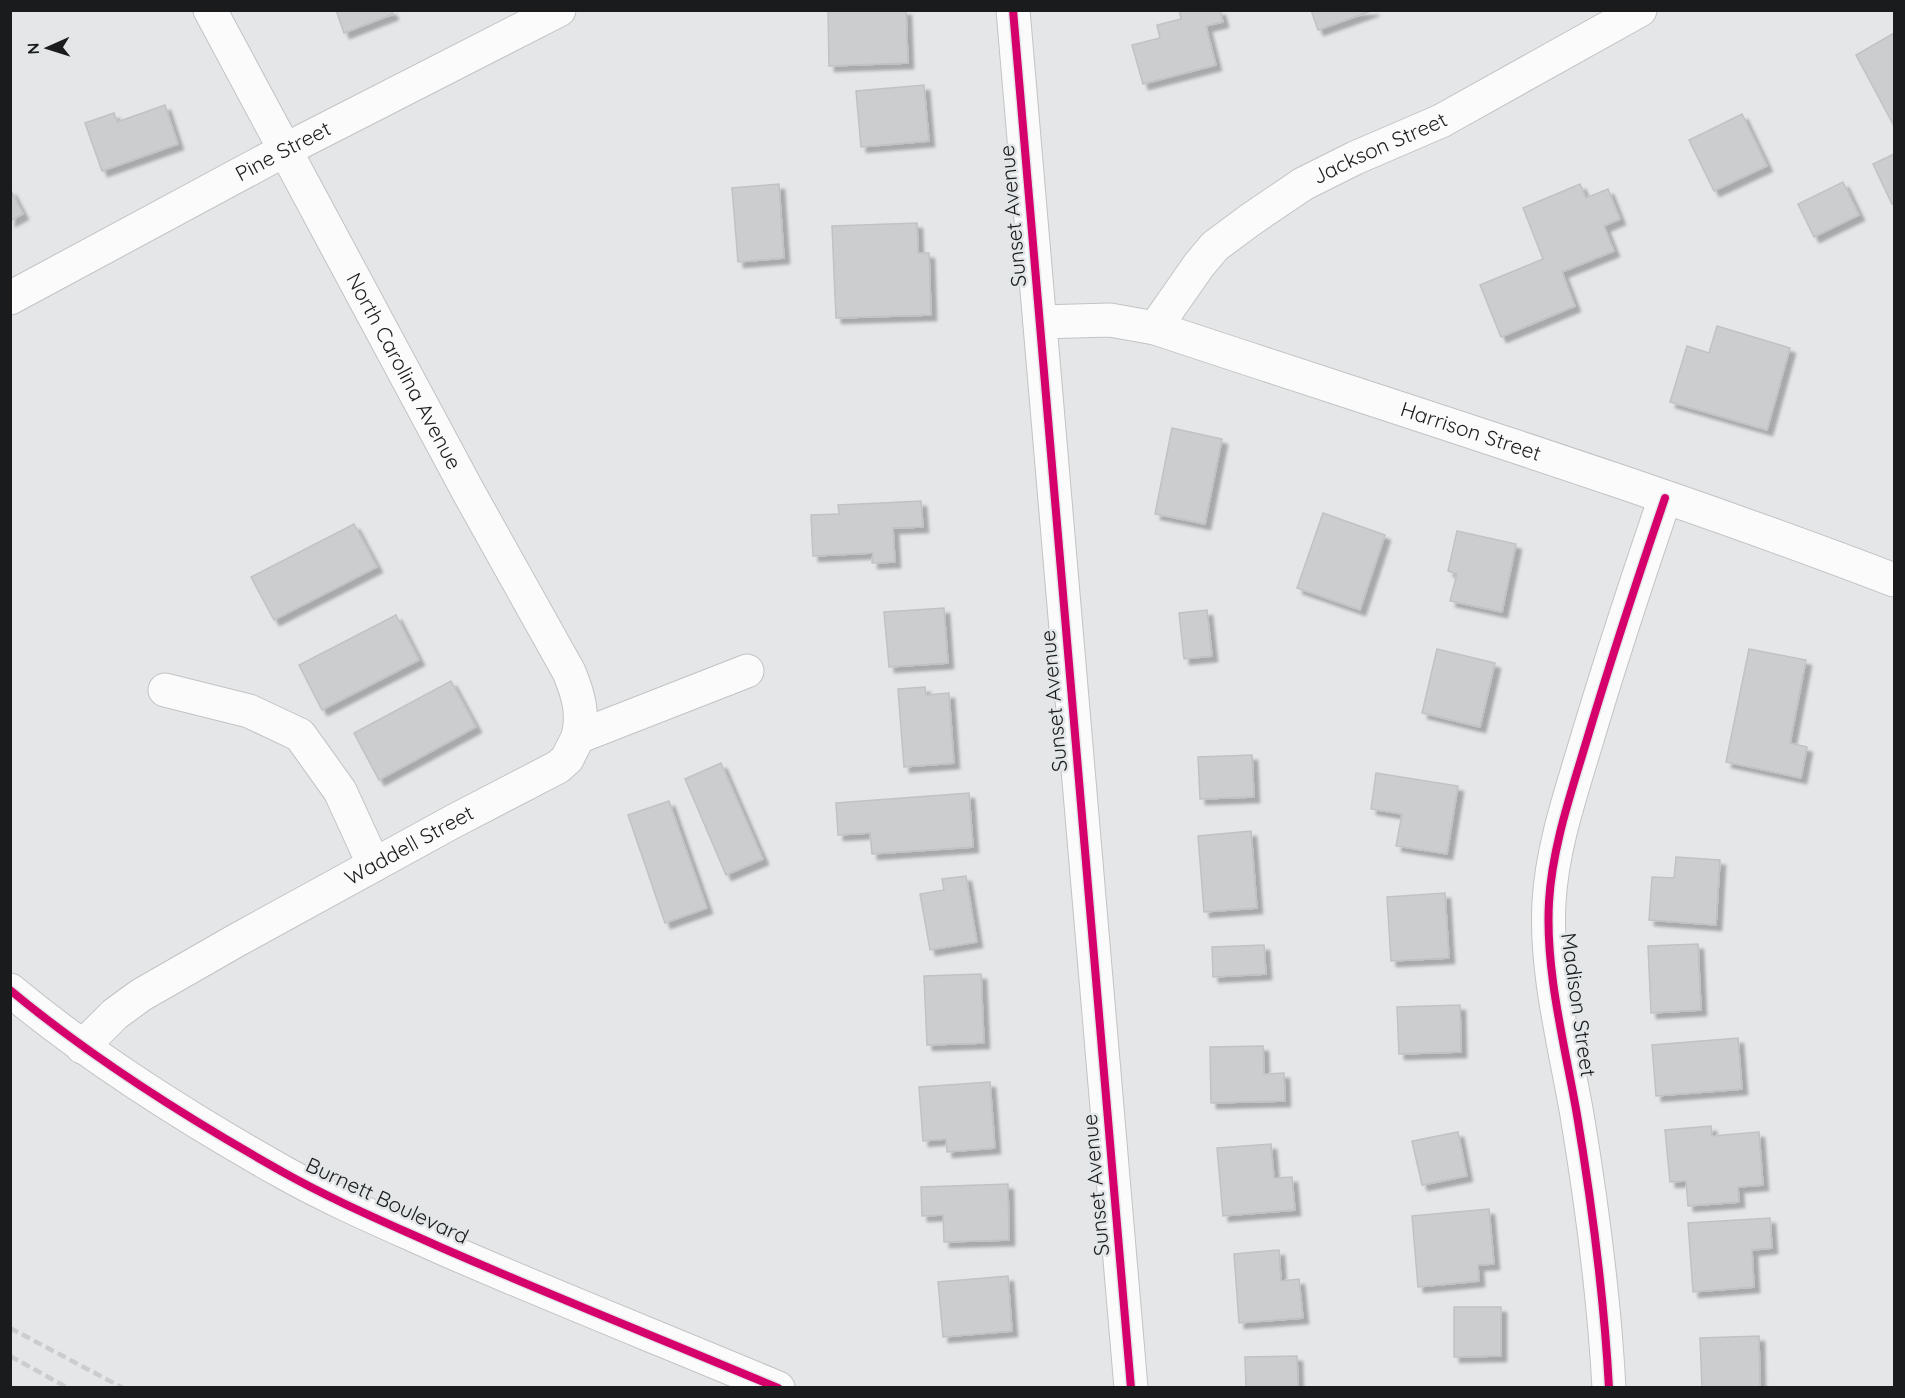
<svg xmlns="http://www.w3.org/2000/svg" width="1905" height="1398" font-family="Quicksand,sans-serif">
	<defs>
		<filter id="shadow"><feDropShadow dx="5.5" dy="5.5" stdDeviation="1.5" flood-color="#0004"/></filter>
	</defs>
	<rect width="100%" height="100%" fill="#e4e6e8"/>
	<g fill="#cccdcf" stroke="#c1c2c4" stroke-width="1.5" filter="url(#shadow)">
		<path d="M 336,10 L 391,10 L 393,14 L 344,33 Z"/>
		<path d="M 828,10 L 906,10 L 908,63 L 829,66 Z"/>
		<path d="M 1179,10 L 1220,10 L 1223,22 L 1206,26 L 1216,65 L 1143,84 L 1132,45 L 1160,38 L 1157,25 L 1181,19 Z"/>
		<path d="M 1311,10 L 1374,10 L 1318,30 Z"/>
		<path d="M 1894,33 L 1894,126 L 1856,55 Z"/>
		<path d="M 924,85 L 929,141 L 861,147 L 856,91 Z"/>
		<path d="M 165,105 L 178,144 L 102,171 L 85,123 L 114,113 L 117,122 Z"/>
		<path d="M 1742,114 L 1767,166 L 1714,191 L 1689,140 Z"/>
		<path d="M 1894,154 L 1894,203 L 1892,204 L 1873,164 Z"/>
		<path d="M 1843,182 L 1859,215 L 1814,237 L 1798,204 Z"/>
		<path d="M 779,184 L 784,258 L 738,262 L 732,188 Z"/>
		<path d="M 1580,184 L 1586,198 L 1608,189 L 1620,219 L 1604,226 L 1614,251 L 1562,272 L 1575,306 L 1501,337 L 1480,285 L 1543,259 L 1523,208 Z"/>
		<path d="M 10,189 L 23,214 L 10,221 Z"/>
		<path d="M 917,223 L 918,253 L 929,253 L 931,315 L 836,318 L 832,226 Z"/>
		<path d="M 1717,326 L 1790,348 L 1767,430 L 1670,402 L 1687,346 L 1709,353 Z"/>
		<path d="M 1172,428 L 1222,439 L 1205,524 L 1155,514 Z"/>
		<path d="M 921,501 L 923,527 L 893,528 L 895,562 L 872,563 L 873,553 L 813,556 L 811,515 L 839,514 L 838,505 Z"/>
		<path d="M 1323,513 L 1385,535 L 1360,610 L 1297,588 Z"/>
		<path d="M 354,524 L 377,567 L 274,620 L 251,577 Z"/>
		<path d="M 1457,531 L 1516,544 L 1502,612 L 1450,601 L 1457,574 L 1448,571 Z"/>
		<path d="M 944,608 L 948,663 L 889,667 L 884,612 Z"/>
		<path d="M 1207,610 L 1212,656 L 1184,659 L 1179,613 Z"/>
		<path d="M 396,615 L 419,660 L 322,710 L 299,665 Z"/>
		<path d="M 1437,649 L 1495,663 L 1480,727 L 1422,713 Z"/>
		<path d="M 1749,649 L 1806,660 L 1790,743 L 1807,747 L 1801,778 L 1726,762 Z"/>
		<path d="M 451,681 L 476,727 L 379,780 L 354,733 Z"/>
		<path d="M 925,687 L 926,695 L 949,693 L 954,763 L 904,767 L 898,689 Z"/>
		<path d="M 1252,755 L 1254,797 L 1200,799 L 1198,757 Z"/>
		<path d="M 721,763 L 763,859 L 726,875 L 685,779 Z"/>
		<path d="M 1376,773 L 1458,786 L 1447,854 L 1396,846 L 1402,814 L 1371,809 Z"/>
		<path d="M 969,793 L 973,847 L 872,854 L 870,833 L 838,835 L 836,803 Z"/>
		<path d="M 669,801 L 707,908 L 665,923 L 628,815 Z"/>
		<path d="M 1251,831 L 1257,908 L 1204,912 L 1198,836 Z"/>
		<path d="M 1676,857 L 1720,860 L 1716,925 L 1649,920 L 1652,877 L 1674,878 Z"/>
		<path d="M 966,876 L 977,942 L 930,950 L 920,894 L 944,890 L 942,879 Z"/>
		<path d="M 1445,893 L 1449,958 L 1391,961 L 1387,897 Z"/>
		<path d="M 1698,944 L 1701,1010 L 1651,1013 L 1648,946 Z"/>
		<path d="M 1264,945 L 1266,974 L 1213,977 L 1212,947 Z"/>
		<path d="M 981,974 L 984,1043 L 927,1045 L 924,976 Z"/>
		<path d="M 1460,1005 L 1461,1052 L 1399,1054 L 1397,1007 Z"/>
		<path d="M 1738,1038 L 1742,1089 L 1656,1096 L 1652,1045 Z"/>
		<path d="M 1263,1046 L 1264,1074 L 1284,1073 L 1285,1101 L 1211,1103 L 1210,1047 Z"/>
		<path d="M 990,1082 L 995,1148 L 947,1152 L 946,1139 L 923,1141 L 919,1087 Z"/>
		<path d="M 1711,1126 L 1712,1136 L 1759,1132 L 1763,1185 L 1738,1187 L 1739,1202 L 1688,1206 L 1686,1181 L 1670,1182 L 1665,1130 Z"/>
		<path d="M 1458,1132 L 1467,1176 L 1422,1185 L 1412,1141 Z"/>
		<path d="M 1271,1144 L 1274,1178 L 1292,1177 L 1295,1210 L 1223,1216 L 1217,1148 Z"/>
		<path d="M 1008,1184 L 1009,1240 L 944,1242 L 943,1215 L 922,1216 L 921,1187 Z"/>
		<path d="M 1489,1209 L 1494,1264 L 1478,1265 L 1479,1281 L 1418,1287 L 1412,1216 Z"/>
		<path d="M 1770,1218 L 1772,1248 L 1752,1250 L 1754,1287 L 1693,1292 L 1688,1223 Z"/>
		<path d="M 1279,1250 L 1281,1281 L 1299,1279 L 1303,1318 L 1239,1323 L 1234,1254 Z"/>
		<path d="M 1008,1276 L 1012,1331 L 943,1337 L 938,1282 Z"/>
		<path d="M 1454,1307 L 1501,1307 L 1501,1356 L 1454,1357 Z"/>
		<path d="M 1759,1336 L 1760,1388 L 1702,1388 L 1700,1338 Z"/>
		<path d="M 1297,1356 L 1298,1388 L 1246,1388 L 1245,1357 Z"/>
	</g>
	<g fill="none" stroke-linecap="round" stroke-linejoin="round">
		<defs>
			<g id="minor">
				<path id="s1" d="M 210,10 L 469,493 L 569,672 C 578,694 584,713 578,737"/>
				<path d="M 1013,10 L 1131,1388"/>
				<path id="s2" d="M 10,298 L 285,150 L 559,10"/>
				<path id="s3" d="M 1040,322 L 1110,320 L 1155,328 C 1402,410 1651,487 1894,580"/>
				<path id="s4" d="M 1155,328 L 1199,265 L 1215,246 L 1250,220 L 1303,184 L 1355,158 L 1441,121 L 1640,10"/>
				<path d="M 165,690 L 249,711 L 300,735 L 340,791 L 374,865"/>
				<path id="s5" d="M 82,1047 L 115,1014 L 141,995 L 237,940 L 454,821 L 558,767 L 567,759 L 578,737 L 747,671"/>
				<path d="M 1609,1388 C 1604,1296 1592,1205 1577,1115 C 1565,1046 1545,971 1549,902 C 1552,849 1570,796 1585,746 C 1610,662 1637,580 1665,498"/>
			</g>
			<path id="major" d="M 10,990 C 93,1059 187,1118 281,1171 C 332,1200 387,1223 440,1247 C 552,1296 666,1341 778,1388"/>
		</defs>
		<use href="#minor" stroke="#c1c3c4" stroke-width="35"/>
		<use href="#major" stroke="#c1c3c4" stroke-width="35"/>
		<use href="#minor" stroke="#fbfbfc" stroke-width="33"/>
		<use href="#major" stroke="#fbfbfc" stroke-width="33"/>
		<g stroke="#cbcccd" stroke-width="4.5" stroke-dasharray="9 4.5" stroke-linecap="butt">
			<path d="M 10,1328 L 123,1388"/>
			<path d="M 10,1356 L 68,1388"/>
		</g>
		<defs>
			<g id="cycleway">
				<path d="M 1013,10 L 1131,1388"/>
				<path d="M 10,990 C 93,1059 187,1118 281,1171 C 332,1200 387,1223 440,1247 C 552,1296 666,1341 778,1388"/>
				<path d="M 1609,1388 C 1604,1296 1592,1205 1577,1115 C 1565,1046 1545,971 1549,902 C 1552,849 1570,796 1585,746 C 1610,662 1637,580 1665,498"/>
			</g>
		</defs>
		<use href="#cycleway" stroke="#e3e7e9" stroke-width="11"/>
		<use href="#cycleway" stroke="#d6006c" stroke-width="8"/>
	</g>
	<g text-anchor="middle" stroke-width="5" stroke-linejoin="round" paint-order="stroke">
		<g font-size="21" fill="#1a1b1c" stroke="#e3e7e9">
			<text dy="7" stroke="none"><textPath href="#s4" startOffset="294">Jackson Street</textPath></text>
			<text dy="7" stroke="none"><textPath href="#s2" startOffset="310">Pine Street</textPath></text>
			<text transform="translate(1013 216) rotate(-95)" y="7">Sunset Avenue</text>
			<text dy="7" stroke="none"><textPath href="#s1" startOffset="410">North Carolina Avenue</textPath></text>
			<text dy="7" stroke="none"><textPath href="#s3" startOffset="448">Harrison Street</textPath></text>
			<text transform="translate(1054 701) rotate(-95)" y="7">Sunset Avenue</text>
			<text dy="7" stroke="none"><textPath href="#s5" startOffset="386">Waddell Street</textPath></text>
			<text transform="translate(1578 1005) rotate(82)" y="7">Madison Street</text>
			<text transform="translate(1096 1185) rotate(-95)" y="7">Sunset Avenue</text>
			<text transform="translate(387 1201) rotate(25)" y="7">Burnett Boulevard</text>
		</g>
	</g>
	<rect width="1905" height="1398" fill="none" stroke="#1a1b1c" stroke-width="24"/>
	<g transform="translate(48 48) rotate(267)" stroke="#e3e7e9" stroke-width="4.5" paint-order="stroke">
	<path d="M0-4.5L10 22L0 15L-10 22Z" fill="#1a1b1c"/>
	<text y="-9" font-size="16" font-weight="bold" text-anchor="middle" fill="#1a1b1c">N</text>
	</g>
</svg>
